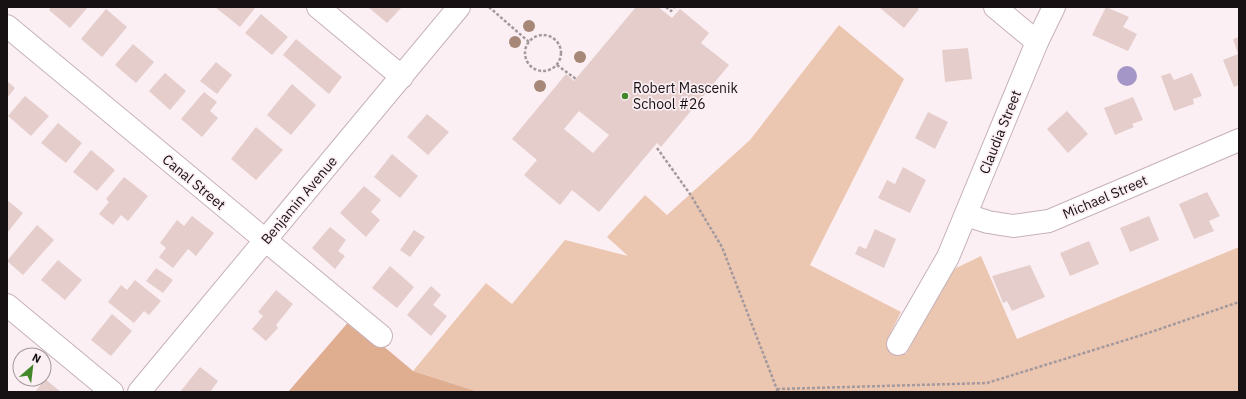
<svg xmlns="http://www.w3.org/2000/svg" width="1246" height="399" font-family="'IBM Plex Sans',sans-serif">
	<rect width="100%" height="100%" fill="#fceff4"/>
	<path fill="#ebc7b1" d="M 839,25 L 904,79 L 810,265 L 901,312 L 888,338 L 906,354 L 945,281 L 956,268 L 981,256 L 1017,339 L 1239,247 L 1239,392 L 479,392 L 413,371 L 486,283 L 512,304 L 565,240 L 628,256 L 607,237 L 645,195 L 667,215 L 750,140 Z"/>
	<path fill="#dfae91" d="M 351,319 L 413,371 L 479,392 L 288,392 Z"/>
	<circle fill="#a497c7" cx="1127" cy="76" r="10"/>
	<g fill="#e4cdcb" fill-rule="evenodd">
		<path d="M 51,7 L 88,7 L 70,28 L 49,10 Z"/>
		<path d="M 215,7 L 254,7 L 255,8 L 240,27 Z"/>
		<path d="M 368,7 L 402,7 L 387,23 Z"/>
		<path d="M 636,7 L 658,7 L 672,18 L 680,9 L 709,33 L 701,43 L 729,65 L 661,147 L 657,143 L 599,212 L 572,190 L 560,205 L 524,175 L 537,160 L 512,139 L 566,74 L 574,81 ZM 579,111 L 609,135 L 593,153 L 564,129 Z"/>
		<path d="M 879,7 L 917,7 L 919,9 L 904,28 Z"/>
		<path d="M 1106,7 L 1129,17 L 1123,27 L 1137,34 L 1128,51 L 1092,35 Z"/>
		<path d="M 106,9 L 127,27 L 102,57 L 81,39 Z"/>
		<path d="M 261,14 L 288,37 L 272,55 L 245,33 Z"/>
		<path d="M 1239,37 L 1239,85 L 1234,87 L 1223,60 L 1238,54 L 1233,39 Z"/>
		<path d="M 296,39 L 342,77 L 329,94 L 283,55 Z"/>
		<path d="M 133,44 L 154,62 L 136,83 L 115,65 Z"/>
		<path d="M 968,48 L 972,79 L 945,82 L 942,50 Z"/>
		<path d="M 216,62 L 232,75 L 217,94 L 200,81 Z"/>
		<path d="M 165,73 L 186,91 L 170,110 L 149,91 Z"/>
		<path d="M 1170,73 L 1174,80 L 1192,73 L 1202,96 L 1193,99 L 1194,104 L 1174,111 L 1161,76 Z"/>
		<path d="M 7,81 L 15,88 L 7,98 Z"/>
		<path d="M 292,84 L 316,105 L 291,135 L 267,115 Z"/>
		<path d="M 204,92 L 217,102 L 210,111 L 218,118 L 202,137 L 181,119 Z"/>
		<path d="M 25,96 L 49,116 L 31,136 L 8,116 Z"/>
		<path d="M 1133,97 L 1143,120 L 1132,124 L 1134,127 L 1115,135 L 1104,108 Z"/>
		<path d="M 1067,111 L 1088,134 L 1068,153 L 1047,129 Z"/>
		<path d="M 928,112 L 948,122 L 935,149 L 915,138 Z"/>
		<path d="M 427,114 L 449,132 L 428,155 L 407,137 Z"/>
		<path d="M 58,123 L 82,143 L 66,163 L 41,143 Z"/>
		<path d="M 256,127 L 283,150 L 256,180 L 231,159 Z"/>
		<path d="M 91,150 L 115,170 L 97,191 L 73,172 Z"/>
		<path d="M 392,154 L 418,176 L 400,198 L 374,177 Z"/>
		<path d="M 903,167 L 926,180 L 910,213 L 878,198 L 887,180 L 895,184 Z"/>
		<path d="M 124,177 L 148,196 L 128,221 L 121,215 L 113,225 L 99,214 L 109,202 L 106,199 Z"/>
		<path d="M 364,186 L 381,200 L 371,212 L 380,220 L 366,237 L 340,213 Z"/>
		<path d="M 1207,192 L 1220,216 L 1209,221 L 1214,231 L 1194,239 L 1179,204 Z"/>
		<path d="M 7,200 L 23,213 L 7,233 Z"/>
		<path d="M 192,216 L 214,233 L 196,256 L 188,249 L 173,268 L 159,257 L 166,248 L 160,243 L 177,220 L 184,226 Z"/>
		<path d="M 1149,216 L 1159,240 L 1130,252 L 1120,228 Z"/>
		<path d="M 37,225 L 54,240 L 23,275 L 7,261 Z"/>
		<path d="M 330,227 L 346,240 L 338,251 L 345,256 L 335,269 L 312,248 Z"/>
		<path d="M 875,229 L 896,239 L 884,268 L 855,254 L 859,246 L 866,249 Z"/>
		<path d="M 414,230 L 425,237 L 410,257 L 400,250 Z"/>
		<path d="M 1089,241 L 1099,264 L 1070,276 L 1060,253 Z"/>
		<path d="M 58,260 L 82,280 L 65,300 L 41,280 Z"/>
		<path d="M 1030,265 L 1045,297 L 1012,311 L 1007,301 L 1003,303 L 992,276 Z"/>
		<path d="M 390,266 L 414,287 L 397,308 L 372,288 Z"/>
		<path d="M 156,268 L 173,280 L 163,293 L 146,281 Z"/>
		<path d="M 135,280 L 161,301 L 149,315 L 144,311 L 134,323 L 108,302 L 121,285 L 127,290 Z"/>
		<path d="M 431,286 L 441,295 L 433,305 L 447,316 L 431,336 L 407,315 Z"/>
		<path d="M 276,290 L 293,304 L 276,325 L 278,328 L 266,341 L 252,329 L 263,316 L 258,312 Z"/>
		<path d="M 112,314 L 132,331 L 111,356 L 91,340 Z"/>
		<path d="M 200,367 L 218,381 L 210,392 L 180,392 Z"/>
		<path d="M 45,379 L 61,392 L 35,392 Z"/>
	</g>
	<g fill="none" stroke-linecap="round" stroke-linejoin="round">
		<defs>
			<g id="minor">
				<path d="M 318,7 L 402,77"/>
				<path d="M 995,7 L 1037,42"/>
				<path d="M 7,26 L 381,336"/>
				<path d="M 966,215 L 988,222 L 1013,226 L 1049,221 L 1239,140"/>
				<path d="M 7,305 L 112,392"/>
				<path d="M 898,344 L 948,257 L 1037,42 L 1054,7"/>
				<path d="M 139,392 L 459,7"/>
			</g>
		</defs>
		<use href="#minor" stroke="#c6b1b8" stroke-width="24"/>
		<g stroke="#a4999d" stroke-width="2.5" stroke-dasharray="3 2" stroke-linecap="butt">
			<path d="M 489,7 L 529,42"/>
			<path d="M 666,7 L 671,11 L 674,7"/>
			<circle cx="543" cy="53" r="18"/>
			<path d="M 557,65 L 576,79"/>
			<path d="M 657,148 L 690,194 L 722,247 L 778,392"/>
			<path d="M 777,389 L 987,383 L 1142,335 L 1239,302"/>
		</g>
		<use href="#minor" stroke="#fff" stroke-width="22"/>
	</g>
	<g fill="#a78878">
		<circle cx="529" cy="26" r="6"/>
		<circle cx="515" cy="42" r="6"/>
		<circle cx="580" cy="57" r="6"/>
		<circle cx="540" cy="86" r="6"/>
	</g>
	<circle fill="#43872b" stroke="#fceff4" stroke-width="1.5" cx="625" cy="96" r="4"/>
	<g text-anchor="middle" stroke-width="3.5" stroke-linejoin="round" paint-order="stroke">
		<g font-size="14" fill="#181114" stroke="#fceff4" text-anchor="start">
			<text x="633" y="93">Robert Mascenik<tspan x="633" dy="16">School #26</tspan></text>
		</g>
		<g font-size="14" fill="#181114" stroke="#fceff4">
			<text transform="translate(1000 132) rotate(-68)" y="5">Claudia Street</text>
			<text transform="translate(194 182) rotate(40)" y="5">Canal Street</text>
			<text transform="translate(1105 197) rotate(-23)" y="5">Michael Street</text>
			<text transform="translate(299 200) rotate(-50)" y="5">Benjamin Avenue</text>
		</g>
	</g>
	<rect width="1246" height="399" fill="none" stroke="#181114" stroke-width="16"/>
	<g transform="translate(32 367) rotate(28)"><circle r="19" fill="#fceff4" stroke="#a1969a"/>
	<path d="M0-3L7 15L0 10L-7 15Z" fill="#43872b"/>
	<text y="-6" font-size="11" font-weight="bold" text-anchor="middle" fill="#181114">N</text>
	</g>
</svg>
